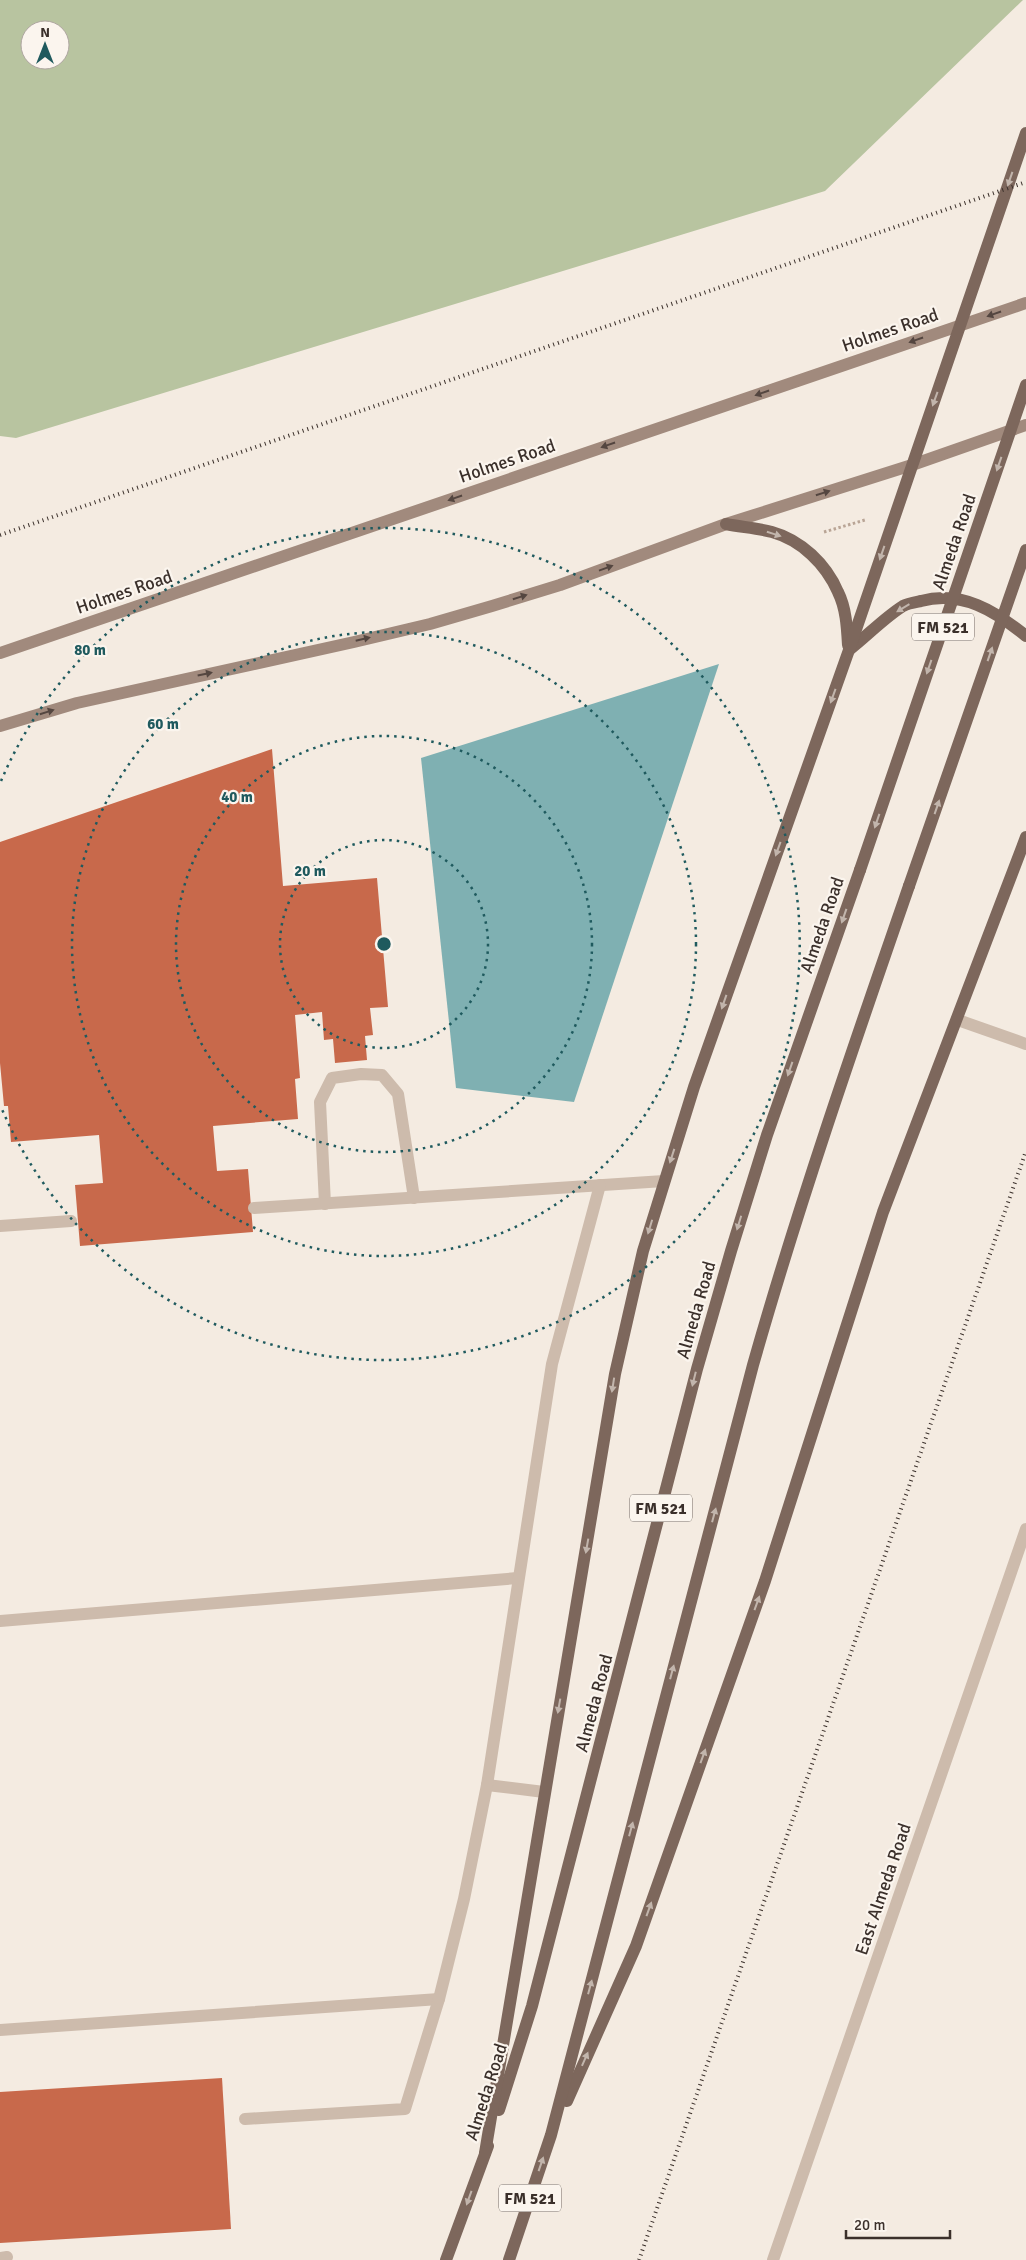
<svg xmlns="http://www.w3.org/2000/svg" width="1026" height="2260" font-family="Signika,sans-serif">
	<rect width="100%" height="100%" fill="#f4ebe1"/>
	<path fill="#b8c4a0" fill-rule="evenodd" d="M 0,0 L 1023,0 L 825,191 L 16,438 L 0,436 ZM 30,30 L 60,30 L 60,60 L 30,60 Z"/>
	<path fill="#7fb0b2" d="M 719,664 L 574,1102 L 456,1088 L 421,758 Z"/>
	<g fill="#c8694b">
		<path d="M 272,749 L 283,886 L 377,878 L 388,1007 L 370,1008 L 373,1035 L 365,1036 L 367,1060 L 335,1063 L 333,1039 L 324,1040 L 322,1012 L 295,1015 L 300,1078 L 295,1079 L 298,1119 L 213,1126 L 217,1171 L 248,1169 L 253,1232 L 80,1246 L 75,1185 L 103,1183 L 99,1135 L 11,1142 L 8,1106 L 4,1106 L 0,1063 L 0,842 Z"/>
		<path d="M 222,2078 L 231,2229 L 0,2243 L 0,2092 Z"/>
	</g>
	<g fill="none" stroke-linecap="round" stroke-linejoin="round">
		<path stroke="#b9a596" stroke-width="3" stroke-dasharray="2.5 2.5" stroke-linecap="butt" d="M 824,532 L 865,520"/>
		<g stroke="#cdbbac" stroke-width="12">
			<path d="M 325,1204 L 320,1102 L 332,1078 L 361,1074 L 382,1075 L 398,1094 L 414,1198"/>
			<path d="M 254,1208 L 664,1181"/>
			<path d="M 0,1226 L 71,1221"/>
			<path d="M 0,1621 L 518,1578"/>
			<path d="M 487,1785 L 544,1792"/>
			<path d="M 0,2030 L 439,1999"/>
			<path d="M 245,2119 L 405,2109 L 439,1999 L 464,1899 L 487,1785 L 552,1364 L 600,1185"/>
			<path d="M 0,2258 L 7,2257"/>
		</g>
		<g stroke="#cdbbac" stroke-width="12">
			<path d="M 958,1020 L 1026,1044"/>
			<path d="M 773,2260 L 1026,1529"/>
		</g>
		<g stroke="#a18a7d" stroke-width="12">
			<path d="M 0,653 L 1026,303"/>
			<path d="M 0,726 L 77,703 L 354,642 L 430,624 L 492,606 L 560,585 L 726,524 L 912,465 L 1026,425"/>
		</g>
		<g stroke="#7d675c" stroke-width="12">
			<path d="M 726,524 C 741,527 757,528 772,532 C 801,540 826,564 838,592 C 846,608 847,627 848,645"/>
			<path d="M 849,650 C 867,636 884,618 903,606 C 908,603 916,602 921,601 C 962,590 995,611 1026,636"/>
			<path d="M 567,2101 L 636,1946 L 765,1581 L 883,1212 L 1026,837"/>
			<path d="M 499,2110 L 532,2006 L 697,1369 L 731,1251 L 767,1135 L 860,870"/>
			<path d="M 485,2153 L 615,1374 L 643,1251 L 694,1087 L 849,650 L 1026,133"/>
			<path d="M 446,2260 L 488,2146"/>
			<path d="M 509,2260 L 551,2135 L 753,1365 C 799,1203 854,1045 909,886"/>
		</g>
		<g stroke="#3b302b" stroke-width="4" stroke-dasharray="1 4" stroke-linecap="butt">
			<path d="M 0,535 L 1026,182"/>
			<path d="M 639,2260 L 1026,1151"/>
		</g>
		<g stroke="#7d675c" stroke-width="12">
			<path d="M 860,870 L 1026,385"/>
			<path d="M 909,886 L 1026,550"/>
		</g>
	</g>
	<defs><path id="oneway-solid" d="M-6-.8H1V-3.2L6.5 0L1 3.2V.8H-6Z" transform="scale(1.25)"/></defs>
	<g fill="#c2b5ac">
		<use href="#oneway-solid" transform="translate(1010 179) rotate(109)"/>
		<use href="#oneway-solid" transform="translate(935 399) rotate(110)"/>
		<use href="#oneway-solid" transform="translate(999 464) rotate(109)"/>
		<use href="#oneway-solid" transform="translate(774 534) rotate(18)"/>
		<use href="#oneway-solid" transform="translate(882 553) rotate(109)"/>
		<use href="#oneway-solid" transform="translate(903 608) rotate(149)"/>
		<use href="#oneway-solid" transform="translate(990 654) rotate(-71)"/>
		<use href="#oneway-solid" transform="translate(929 667) rotate(109)"/>
		<use href="#oneway-solid" transform="translate(833 696) rotate(110)"/>
		<use href="#oneway-solid" transform="translate(937 807) rotate(-71)"/>
		<use href="#oneway-solid" transform="translate(877 821) rotate(109)"/>
		<use href="#oneway-solid" transform="translate(778 849) rotate(110)"/>
		<use href="#oneway-solid" transform="translate(844 916) rotate(109)"/>
		<use href="#oneway-solid" transform="translate(724 1002) rotate(109)"/>
		<use href="#oneway-solid" transform="translate(790 1069) rotate(109)"/>
		<use href="#oneway-solid" transform="translate(672 1156) rotate(108)"/>
		<use href="#oneway-solid" transform="translate(739 1223) rotate(107)"/>
		<use href="#oneway-solid" transform="translate(650 1227) rotate(107)"/>
		<use href="#oneway-solid" transform="translate(694 1379) rotate(104)"/>
		<use href="#oneway-solid" transform="translate(613 1385) rotate(99)"/>
		<use href="#oneway-solid" transform="translate(714 1515) rotate(-75)"/>
		<use href="#oneway-solid" transform="translate(587 1546) rotate(100)"/>
		<use href="#oneway-solid" transform="translate(757 1603) rotate(-70)"/>
		<use href="#oneway-solid" transform="translate(672 1672) rotate(-75)"/>
		<use href="#oneway-solid" transform="translate(559 1706) rotate(100)"/>
		<use href="#oneway-solid" transform="translate(703 1756) rotate(-70)"/>
		<use href="#oneway-solid" transform="translate(631 1829) rotate(-75)"/>
		<use href="#oneway-solid" transform="translate(649 1909) rotate(-70)"/>
		<use href="#oneway-solid" transform="translate(590 1987) rotate(-75)"/>
		<use href="#oneway-solid" transform="translate(585 2059) rotate(-66)"/>
		<use href="#oneway-solid" transform="translate(541 2164) rotate(-71)"/>
		<use href="#oneway-solid" transform="translate(469 2198) rotate(110)"/>
	</g>
	<g fill="#544640">
		<use href="#oneway-solid" transform="translate(994 314) rotate(161)"/>
		<use href="#oneway-solid" transform="translate(916 340) rotate(161)"/>
		<use href="#oneway-solid" transform="translate(762 393) rotate(161)"/>
		<use href="#oneway-solid" transform="translate(608 445) rotate(161)"/>
		<use href="#oneway-solid" transform="translate(823 493) rotate(-18)"/>
		<use href="#oneway-solid" transform="translate(455 498) rotate(161)"/>
		<use href="#oneway-solid" transform="translate(606 568) rotate(-20)"/>
		<use href="#oneway-solid" transform="translate(520 597) rotate(-17)"/>
		<use href="#oneway-solid" transform="translate(363 639) rotate(-13)"/>
		<use href="#oneway-solid" transform="translate(205 674) rotate(-12)"/>
		<use href="#oneway-solid" transform="translate(47 712) rotate(-17)"/>
	</g>
	<g fill="none" stroke="#1f5a5e" stroke-width="2.5" stroke-dasharray="2.5 5">
		<circle cx="384" cy="944" r="104"/>
		<circle cx="384" cy="944" r="208"/>
		<circle cx="384" cy="944" r="312"/>
		<path d="M1 781A416 416 0 1 1 1 1107"/>
	</g>
	<g text-anchor="middle" stroke-width="4.5" stroke-linejoin="round" paint-order="stroke">
		<g fill="#fbf5ee" stroke="#756b66" stroke-width="1">
			<rect x="912" y="613.5" width="62" height="27" rx="4"/>
			<rect x="630" y="1494.5" width="62" height="27" rx="4"/>
			<rect x="499" y="2184.5" width="62" height="27" rx="4"/>
		</g>
		<g font-size="16" font-weight="bold" fill="#3b302b">
			<text x="943" y="633">FM 521</text>
			<text x="661" y="1514">FM 521</text>
			<text x="530" y="2204">FM 521</text>
		</g>
		<g font-size="18" fill="#3b302b" stroke="#fbf5ee">
			<text transform="translate(890 330) rotate(-19)" y="6">Holmes Road</text>
			<text transform="translate(507 461) rotate(-19)" y="6">Holmes Road</text>
			<text transform="translate(954 542) rotate(-71)" y="6">Almeda Road</text>
			<text transform="translate(124 592) rotate(-19)" y="6">Holmes Road</text>
			<text transform="translate(822 925) rotate(-71)" y="6">Almeda Road</text>
			<text transform="translate(696 1310) rotate(-74)" y="6">Almeda Road</text>
			<text transform="translate(594 1703) rotate(-75)" y="6">Almeda Road</text>
			<text transform="translate(883 1889) rotate(-71)" y="6">East Almeda Road</text>
			<text transform="translate(486 2092) rotate(-72)" y="6">Almeda Road</text>
		</g>
	</g>
	<circle cx="384" cy="944" r="8" fill="#1f5a5e" stroke="#fbf5ee" stroke-width="2.5"/>
	<g font-size="15" text-anchor="middle" font-weight="bold" fill="#1f5a5e" stroke="#fbf5ee" stroke-width="4.5" stroke-linejoin="round" paint-order="stroke">
		<text x="90" y="655">80 m</text>
		<text x="163" y="729">60 m</text>
		<text x="237" y="802">40 m</text>
		<text x="310" y="876">20 m</text>
	</g>
	<g transform="translate(45 45)"><circle r="24" fill="#fbf5ee" stroke="#aea6a0"/>
	<path d="M0-4L9 19L0 12L-9 19Z" fill="#1f5a5e"/>
	<text y="-8" font-size="14" font-weight="bold" text-anchor="middle" fill="#3b302b">N</text>
	</g>
	<path d="M846 2230v8h104v-8" fill="none" stroke="#3b302b" stroke-width="2.5"/>
	<text x="854" y="2230" font-size="15" fill="#3b302b" stroke="#fbf5ee" stroke-width="4" paint-order="stroke">20 m</text>
</svg>
